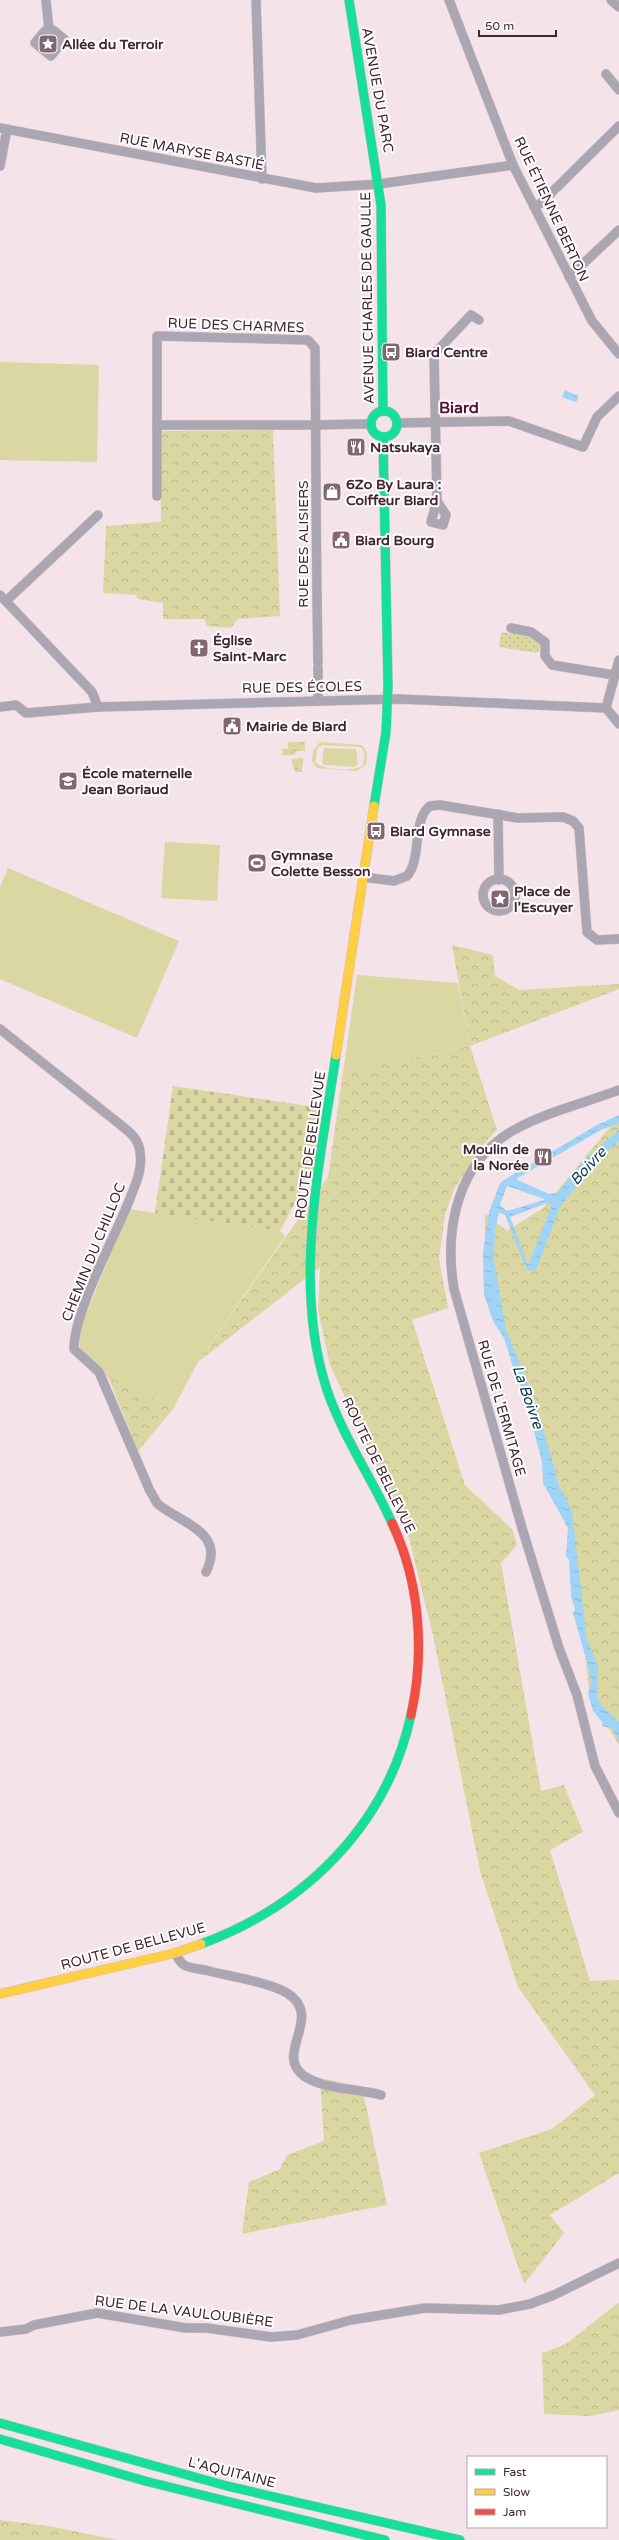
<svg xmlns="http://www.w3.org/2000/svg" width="619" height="2540" font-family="'Varela Round',sans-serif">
	<defs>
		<pattern id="forest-crowns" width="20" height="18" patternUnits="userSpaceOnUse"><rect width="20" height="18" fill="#dad7a2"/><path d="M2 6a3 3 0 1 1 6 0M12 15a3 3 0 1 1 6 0" fill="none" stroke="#bcb88c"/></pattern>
		<pattern id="cemetery-stones" width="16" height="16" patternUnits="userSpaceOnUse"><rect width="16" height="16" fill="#dad7a2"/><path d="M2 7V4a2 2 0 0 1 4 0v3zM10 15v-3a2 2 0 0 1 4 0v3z" fill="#bcb88c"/></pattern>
		<pattern id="garden-dots" width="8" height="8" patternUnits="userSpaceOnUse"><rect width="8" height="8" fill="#dad7a2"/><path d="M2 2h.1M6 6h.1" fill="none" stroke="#bcb88c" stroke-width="1.8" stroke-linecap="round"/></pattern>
		<pattern id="water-ripples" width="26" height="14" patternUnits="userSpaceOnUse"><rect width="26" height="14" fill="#9fd4f6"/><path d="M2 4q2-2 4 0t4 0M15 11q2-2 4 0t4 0" fill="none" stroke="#8ab6d3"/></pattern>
	</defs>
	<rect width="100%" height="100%" fill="#f5e3ea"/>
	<g fill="#dad7a2" fill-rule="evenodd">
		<path d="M 0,362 L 99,365 L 97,462 L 0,460 Z"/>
		<path d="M 320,742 L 362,745 L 367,753 L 366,764 L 357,771 L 317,768 L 312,761 L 313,751 ZM 323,745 L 361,747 L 365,754 L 363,765 C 357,772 320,770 315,762 L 318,747 Z"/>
		<path d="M 324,748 L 356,749 L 358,764 L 354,767 L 324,765 L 322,763 Z"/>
		<path d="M 165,842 L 220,845 L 217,901 L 161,898 Z"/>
		<path d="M 8,868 L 179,941 L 137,1038 L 0,979 L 0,887 Z"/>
		<path d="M 357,975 L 458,983 L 470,1046 L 343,1072 Z"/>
		<path d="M 129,1209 L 280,1231 L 285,1236 L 198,1362 L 173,1409 C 144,1395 105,1382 84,1357 C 78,1350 80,1338 80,1329 Z"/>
	</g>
	<g fill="url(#forest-crowns)">
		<path d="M 273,430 L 280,616 L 238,619 L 231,628 L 207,626 L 204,619 L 163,619 L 163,603 L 138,599 L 136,595 L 103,593 L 106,526 L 161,522 L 160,431 Z"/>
		<path d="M 288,742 L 305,742 L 305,751 L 296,751 L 295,755 L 282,755 L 282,749 L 288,749 Z"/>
		<path d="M 303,758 L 302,772 L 295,772 L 291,759 Z"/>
		<path d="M 452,945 L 493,955 L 495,976 L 519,990 L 619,984 L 619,989 L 470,1046 L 497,1130 L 483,1145 L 454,1189 L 445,1215 L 439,1259 L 448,1308 L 412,1320 L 465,1485 L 512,1529 L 517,1545 L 501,1563 L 541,1791 L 564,1785 L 583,1832 L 550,1850 L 590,1981 L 619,1980 L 619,2173 L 550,2215 L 564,2233 L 524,2284 L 479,2153 L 552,2129 L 595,2095 L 518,1987 L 480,1871 L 433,1635 L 407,1530 L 330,1365 L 318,1310 L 320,1267 L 198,1362 L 328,1177 L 343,1072 L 470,1046 Z"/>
		<path d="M 619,1116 L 619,1745 L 590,1699 L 570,1514 L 485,1281 L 485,1213 L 507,1231 L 543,1208 Z"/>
		<path d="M 108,1376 L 173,1409 L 138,1451 Z"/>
		<path d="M 320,2078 L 362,2087 L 387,2205 L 242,2234 L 249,2182 L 280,2169 L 287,2155 L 324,2141 Z"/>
		<path d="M 619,2302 L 619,2410 L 590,2416 L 544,2414 L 542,2353 L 566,2344 Z"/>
		<path d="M 0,2520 L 49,2526 L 118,2540 L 0,2540 Z"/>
	</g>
	<path fill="url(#cemetery-stones)" d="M 173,1086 L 322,1108 L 313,1173 L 309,1180 L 307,1180 L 280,1231 L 155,1213 Z"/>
	<path fill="url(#garden-dots)" d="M 501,632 L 521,634 L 533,638 L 540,645 L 538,653 L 499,647 Z"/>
	<g fill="url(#water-ripples)" fill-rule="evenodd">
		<path d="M 565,390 L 578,396 L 578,400 L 575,402 L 562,397 Z"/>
		<path d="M 619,1115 L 619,1123 L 601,1130 L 516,1179 L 549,1194 L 557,1193 L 586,1158 L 619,1130 L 619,1141 L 597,1160 L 560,1207 L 536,1270 L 530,1271 L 526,1268 L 505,1215 L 499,1213 L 495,1228 L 494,1262 L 506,1329 L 538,1410 L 559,1485 L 572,1511 L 587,1641 L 598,1665 L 597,1698 L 602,1706 L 619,1722 L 619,1741 L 611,1728 L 602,1726 L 603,1723 L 593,1711 L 588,1694 L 591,1684 L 589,1669 L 573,1613 L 575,1609 L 571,1596 L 569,1560 L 566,1556 L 568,1528 L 543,1483 L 542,1462 L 531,1420 L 532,1415 L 513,1367 L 504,1338 L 493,1321 L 484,1294 L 483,1253 L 489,1212 L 500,1183 L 507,1178 L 597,1125 ZM 507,1186 L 544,1199 L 544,1200 L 507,1211 L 500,1205 ZM 547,1203 L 551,1204 L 550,1210 L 528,1265 L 510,1217 Z"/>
	</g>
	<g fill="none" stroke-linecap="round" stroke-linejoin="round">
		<defs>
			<g id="street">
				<path d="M 46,0 L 49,30"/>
				<path d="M 256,0 L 262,179"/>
				<path d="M 449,0 L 513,165 L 592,321 L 619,354"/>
				<path d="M 611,0 L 619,7"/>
				<path d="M 49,30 L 53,30 L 64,39 L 51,56 L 35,43 L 45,31 Z"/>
				<path d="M 606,74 L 619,90"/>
				<path d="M 0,128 L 316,188 L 379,184 L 513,165"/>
				<path d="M 0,166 L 7,129"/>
				<path d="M 534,207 L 541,203 L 619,126"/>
				<path d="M 569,277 L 619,230"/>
				<path d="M 397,423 L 509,421 L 583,447 L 597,417 L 619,396"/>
				<path d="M 157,496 L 157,425"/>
				<path d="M 437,501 L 446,515 L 443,525 L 431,522 L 437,501 L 434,354 L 471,315 L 479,320"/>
				<path d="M 0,595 L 92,692 L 98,707"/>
				<path d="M 6,601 L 98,515"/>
				<path d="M 511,628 L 531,632 L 545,642 L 545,656 L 552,665 L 614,675"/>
				<path d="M 318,662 C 316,557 316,453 315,348 L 308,340 L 157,336 L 157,425 L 305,425 C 327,425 349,424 370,424"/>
				<path d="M 318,667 L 318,701"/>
				<path d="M 0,707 L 16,705 L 26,713 L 98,707 L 398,699 L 606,708"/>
				<path d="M 606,708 L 619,660"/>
				<path d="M 606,708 L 619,724"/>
				<path d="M 498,814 L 499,880"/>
				<path d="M 363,877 L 394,881 L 407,876 C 422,859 412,819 430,806 L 440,805 L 518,818 L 563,817 L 573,821 L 579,828 L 587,932 L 597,940 L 619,939"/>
				<circle cx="499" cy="895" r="16"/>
				<path d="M 0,1029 L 122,1126 C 131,1133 139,1140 140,1152 C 143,1170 135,1185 129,1201 C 114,1239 74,1311 74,1349 L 99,1372 L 150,1491 C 153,1495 155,1501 158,1504 C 182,1524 226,1532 206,1572"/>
				<path d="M 619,1090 C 585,1103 546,1112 514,1130 C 457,1162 444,1229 454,1289 L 522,1528 L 559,1648 L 577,1695 L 595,1766 L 619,1813"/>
				<path d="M 175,1953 C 177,1957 180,1962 184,1965 C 189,1968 199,1969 205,1970 C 227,1976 269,1982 287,1993 C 325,2017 273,2054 304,2076 C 325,2090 357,2088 381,2095"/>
				<path d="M 0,2332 L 26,2329 L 34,2325 L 97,2313 L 186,2328 L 207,2328 L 271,2337 L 297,2335 L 351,2320 L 425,2308 L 499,2310 L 530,2304 L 554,2295 L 619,2263"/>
			</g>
			<g id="fast">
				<path d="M 349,0 L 381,205 L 383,411"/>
				<circle cx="384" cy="424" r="13"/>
				<path d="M 374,806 L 386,732 L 388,686 L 383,437"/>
				<path d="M 336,1055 C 320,1163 292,1283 327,1390 C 343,1437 372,1478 392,1523"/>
				<path d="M 201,1944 C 305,1906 387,1825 411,1715"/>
				<path d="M 0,2423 L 227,2486 L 460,2540"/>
				<path d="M 0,2439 L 145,2481 L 385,2540"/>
			</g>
			<g id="slow">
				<path d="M 336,1055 L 374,806"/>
				<path d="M 0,1994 L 175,1953 L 201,1944"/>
			</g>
			<path id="jam" d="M 392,1523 C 420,1582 425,1652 411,1715"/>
		</defs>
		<use href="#street" stroke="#d0bec6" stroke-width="10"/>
		<use href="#fast" stroke="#d0bec6" stroke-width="10"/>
		<use href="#slow" stroke="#d0bec6" stroke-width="10"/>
		<use href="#jam" stroke="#d0bec6" stroke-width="10"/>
		<use href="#street" stroke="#aba7b2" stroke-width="9"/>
		<use href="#fast" stroke="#16e098" stroke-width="9"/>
		<use href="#slow" stroke="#ffcf43" stroke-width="9"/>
		<use href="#jam" stroke="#f24e42" stroke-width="9"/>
	</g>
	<defs>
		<symbol id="sight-square" viewBox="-11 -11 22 22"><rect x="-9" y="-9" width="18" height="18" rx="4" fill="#816772" stroke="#fff"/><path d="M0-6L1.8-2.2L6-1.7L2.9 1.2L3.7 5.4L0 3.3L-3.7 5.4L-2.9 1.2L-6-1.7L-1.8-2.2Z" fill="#fff"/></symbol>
		<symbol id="bus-square" viewBox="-11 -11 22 22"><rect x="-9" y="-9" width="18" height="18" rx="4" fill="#816772" stroke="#fff"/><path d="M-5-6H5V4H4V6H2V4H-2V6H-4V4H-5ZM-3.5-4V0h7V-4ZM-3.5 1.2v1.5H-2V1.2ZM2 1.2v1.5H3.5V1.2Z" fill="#fff"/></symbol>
		<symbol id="restaurant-square" viewBox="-11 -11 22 22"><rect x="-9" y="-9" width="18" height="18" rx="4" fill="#816772" stroke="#fff"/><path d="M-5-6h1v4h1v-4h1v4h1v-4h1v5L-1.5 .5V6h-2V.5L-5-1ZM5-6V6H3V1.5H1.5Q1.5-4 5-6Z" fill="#fff"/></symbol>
		<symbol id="shop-square" viewBox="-11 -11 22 22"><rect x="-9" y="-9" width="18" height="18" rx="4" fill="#816772" stroke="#fff"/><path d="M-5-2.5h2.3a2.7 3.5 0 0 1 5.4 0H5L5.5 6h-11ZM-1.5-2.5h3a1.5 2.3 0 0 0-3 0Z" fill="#fff"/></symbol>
		<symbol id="civic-square" viewBox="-11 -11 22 22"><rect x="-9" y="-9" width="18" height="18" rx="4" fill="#816772" stroke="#fff"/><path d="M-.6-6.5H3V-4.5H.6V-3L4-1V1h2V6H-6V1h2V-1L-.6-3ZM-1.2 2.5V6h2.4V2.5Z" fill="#fff"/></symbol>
		<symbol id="church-square" viewBox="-11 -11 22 22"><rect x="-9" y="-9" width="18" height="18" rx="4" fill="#816772" stroke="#fff"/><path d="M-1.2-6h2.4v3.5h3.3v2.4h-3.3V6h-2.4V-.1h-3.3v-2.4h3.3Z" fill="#fff"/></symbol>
		<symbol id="school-square" viewBox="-11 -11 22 22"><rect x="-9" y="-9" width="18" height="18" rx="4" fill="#816772" stroke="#fff"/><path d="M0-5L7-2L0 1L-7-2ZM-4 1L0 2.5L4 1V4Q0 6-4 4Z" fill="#fff"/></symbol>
		<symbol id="stadium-square" viewBox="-11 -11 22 22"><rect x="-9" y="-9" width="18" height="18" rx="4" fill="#816772" stroke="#fff"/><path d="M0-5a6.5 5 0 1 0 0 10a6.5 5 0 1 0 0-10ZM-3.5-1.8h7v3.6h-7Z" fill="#fff"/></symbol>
	</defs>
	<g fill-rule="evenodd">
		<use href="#sight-square" x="37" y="33" width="22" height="22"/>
		<use href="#bus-square" x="380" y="341" width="22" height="22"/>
		<use href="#restaurant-square" x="345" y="436" width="22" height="22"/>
		<use href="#shop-square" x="321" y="481" width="22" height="22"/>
		<use href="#civic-square" x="330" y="529" width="22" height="22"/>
		<use href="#church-square" x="188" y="637" width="22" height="22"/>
		<use href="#civic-square" x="221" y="715" width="22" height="22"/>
		<use href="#school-square" x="57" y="770" width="22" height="22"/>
		<use href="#bus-square" x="365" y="820" width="22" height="22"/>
		<use href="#stadium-square" x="246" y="852" width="22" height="22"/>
		<use href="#sight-square" x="489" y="888" width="22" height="22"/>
		<use href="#restaurant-square" x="532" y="1146" width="22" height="22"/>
	</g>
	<g text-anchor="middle" stroke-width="4" stroke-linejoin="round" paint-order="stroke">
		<g font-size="14" font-weight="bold" fill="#432431" stroke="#fff" text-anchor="start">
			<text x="62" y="49">Allée du Terroir</text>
			<text x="405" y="357">Biard Centre</text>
			<text x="370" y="452">Natsukaya</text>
			<text x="346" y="489">6Zo By Laura :<tspan x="346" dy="16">Coiffeur Biard</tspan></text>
			<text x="355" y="545">Biard Bourg</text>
			<text x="213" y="645">Église<tspan x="213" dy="16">Saint-Marc</tspan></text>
			<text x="246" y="731">Mairie de Biard</text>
			<text x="82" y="778">École maternelle<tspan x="82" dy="16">Jean Boriaud</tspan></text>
			<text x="390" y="836">Biard Gymnase</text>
			<text x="271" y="860">Gymnase<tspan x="271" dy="16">Colette Besson</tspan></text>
			<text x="514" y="896">Place de<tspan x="514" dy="16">l’Escuyer</tspan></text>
			<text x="529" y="1154" text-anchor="end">Moulin de<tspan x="529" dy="16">la Norée</tspan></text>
		</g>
		<g font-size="14" fill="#432431" stroke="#fff">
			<text transform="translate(378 90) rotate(80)" y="5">AVENUE DU PARC</text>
			<text transform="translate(192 151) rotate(11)" y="5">RUE MARYSE BASTIÉ</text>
			<text transform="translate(552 209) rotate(65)" y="5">RUE ÉTIENNE BERTON</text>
			<text transform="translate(367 298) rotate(-91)" y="5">AVENUE CHARLES DE GAULLE</text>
			<text transform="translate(236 325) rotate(2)" y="5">RUE DES CHARMES</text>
			<text transform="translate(303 544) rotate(-90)" y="5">RUE DES ALISIERS</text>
			<text transform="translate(302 687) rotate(-1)" y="5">RUE DES ÉCOLES</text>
			<text transform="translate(310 1145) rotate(-82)" y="5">ROUTE DE BELLEVUE</text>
			<text transform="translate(93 1252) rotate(-68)" y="5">CHEMIN DU CHILLOC</text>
			<text transform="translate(502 1408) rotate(74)" y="5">RUE DE L’ERMITAGE</text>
			<text transform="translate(379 1465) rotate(64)" y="5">ROUTE DE BELLEVUE</text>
			<text transform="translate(133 1946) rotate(-15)" y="5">ROUTE DE BELLEVUE</text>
			<text transform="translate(184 2311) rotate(7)" y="5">RUE DE LA VAULOUBIÈRE</text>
			<text transform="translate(232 2472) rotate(14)" y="5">L'AQUITAINE</text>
		</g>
		<g font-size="15" font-style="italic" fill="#04384e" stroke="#fff">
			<text transform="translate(588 1166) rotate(-48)" y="5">Boivre</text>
			<text transform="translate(528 1397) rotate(71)" y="5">La Boivre</text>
		</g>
		<g font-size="16" font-weight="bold" fill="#551235" stroke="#fff">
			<text x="459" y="413">Biard</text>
		</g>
	</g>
	<rect x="467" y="2456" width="140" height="72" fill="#ffffff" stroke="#b4a7ad"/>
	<rect x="475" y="2469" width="20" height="6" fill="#16e098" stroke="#b4a7ad"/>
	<text x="503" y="2476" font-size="12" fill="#432431">Fast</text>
	<rect x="475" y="2489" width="20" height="6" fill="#ffcf43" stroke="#b4a7ad"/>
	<text x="503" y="2496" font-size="12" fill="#432431">Slow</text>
	<rect x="475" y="2509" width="20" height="6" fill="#f24e42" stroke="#b4a7ad"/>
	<text x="503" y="2516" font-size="12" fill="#432431">Jam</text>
	<path d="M479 30v6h77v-6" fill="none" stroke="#432431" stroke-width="2"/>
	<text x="485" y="30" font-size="12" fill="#432431" stroke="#ffffff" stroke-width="3" paint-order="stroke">50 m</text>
</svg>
